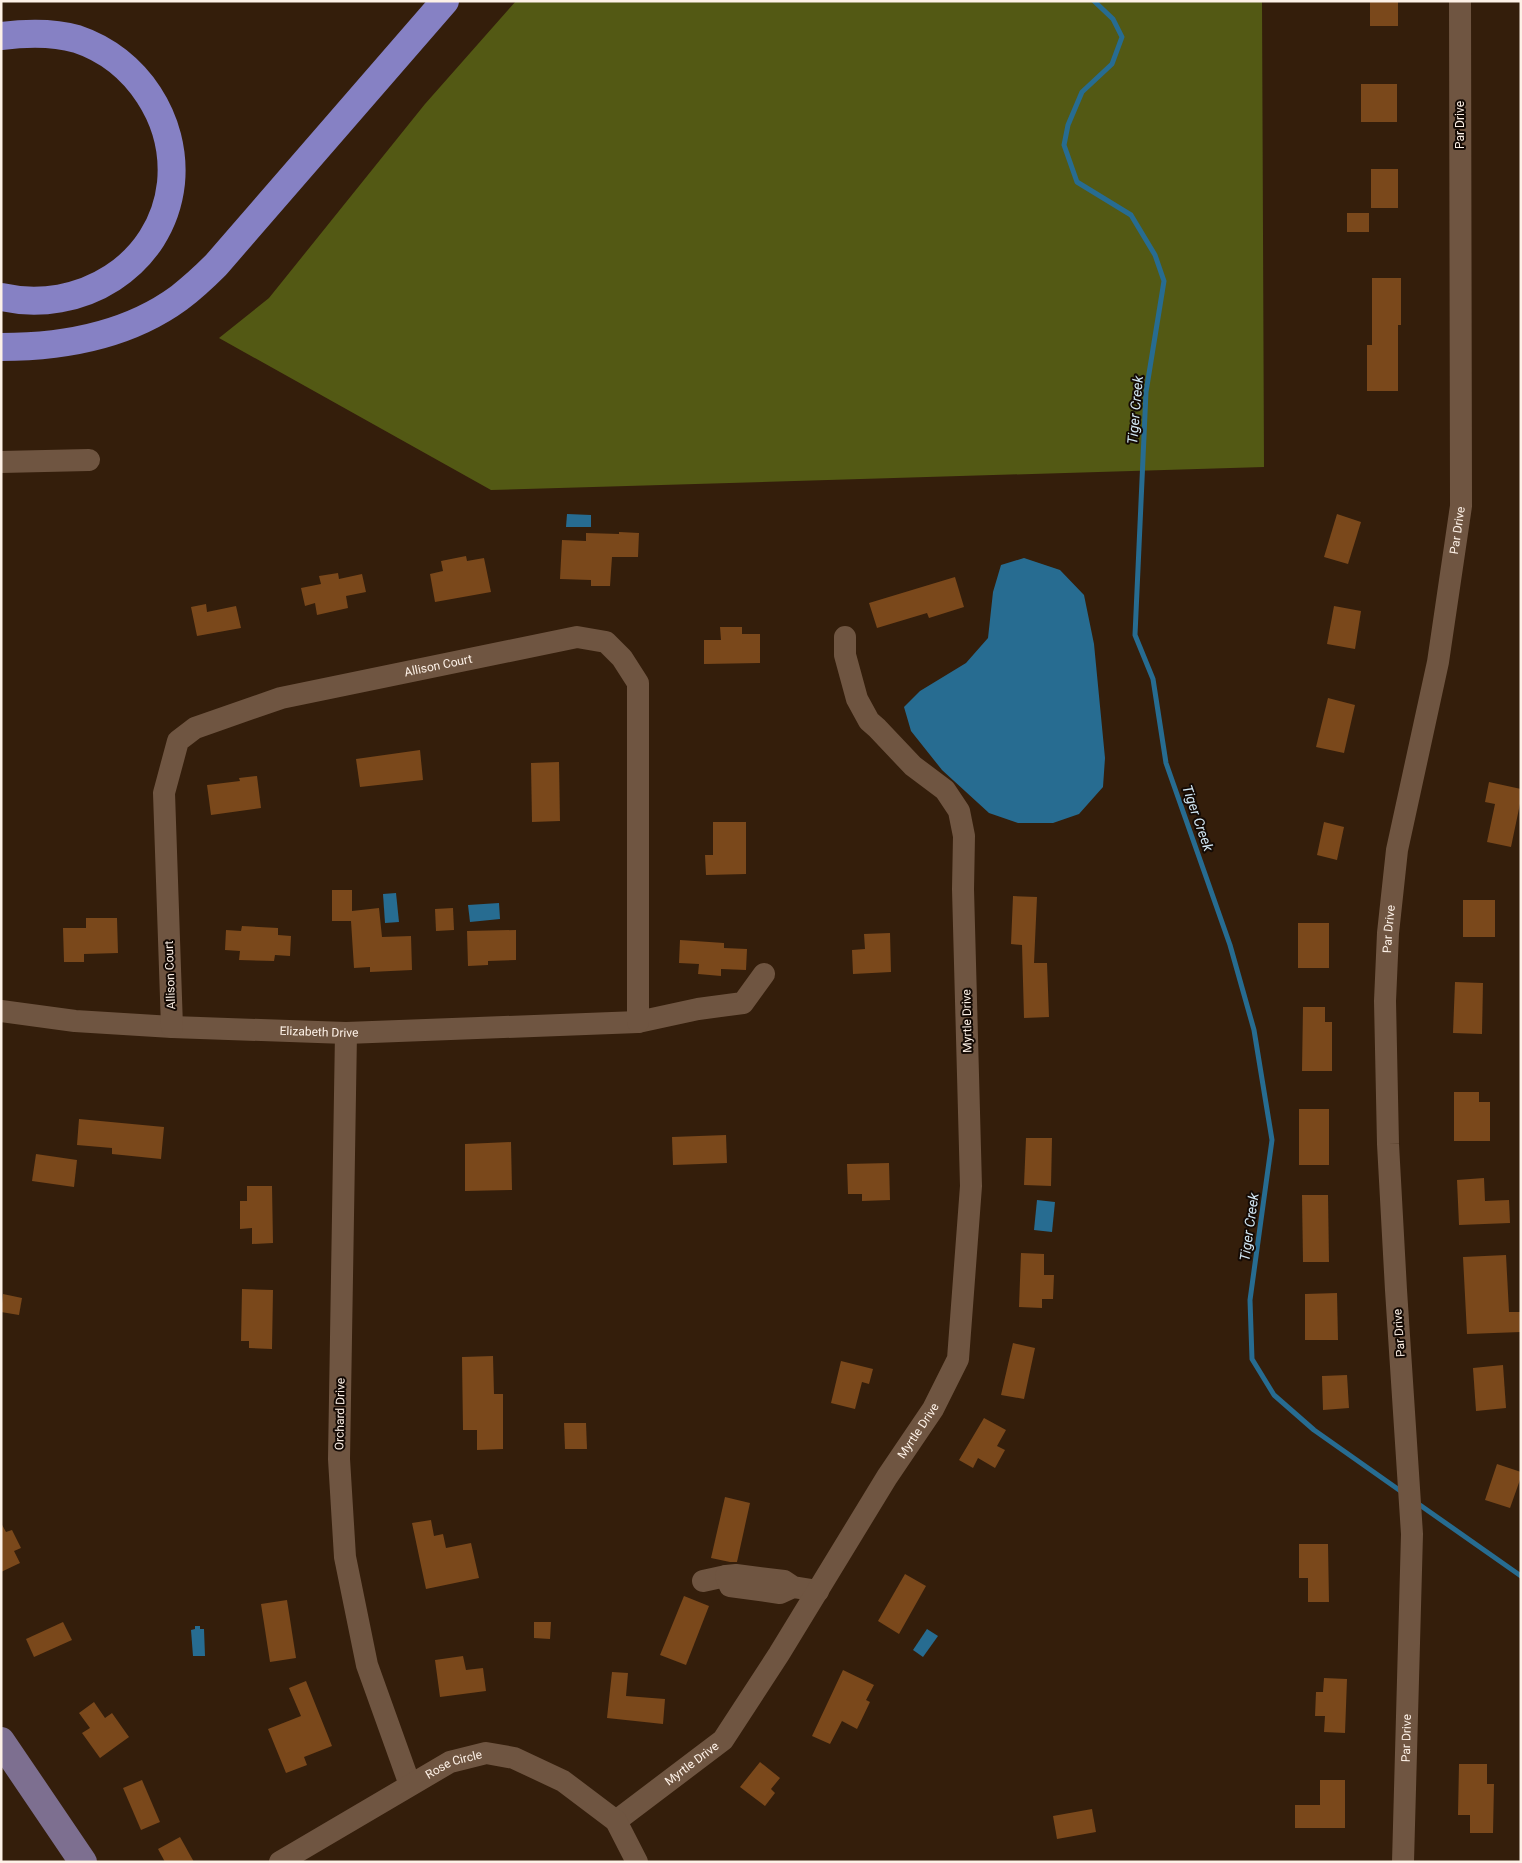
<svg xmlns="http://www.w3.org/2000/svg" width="1522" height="1863" font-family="Roboto,sans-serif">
	<rect width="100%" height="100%" fill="#341e0b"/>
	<path fill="#535914" d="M 516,1 L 1262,1 L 1264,467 L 491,490 L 219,338 L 269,298 L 425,104 Z"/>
	<g fill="#276c91">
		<path d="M 567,514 L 591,515 L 591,527 L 566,527 Z"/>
		<path d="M 1024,558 L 1060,570 L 1084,595 L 1094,644 L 1105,758 L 1103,787 L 1079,814 L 1053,823 L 1018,823 L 989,813 L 942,770 L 911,731 L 904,707 L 920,691 L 966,663 L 988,638 L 993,592 L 1001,565 Z"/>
		<path d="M 396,893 L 399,922 L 385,923 L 383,894 Z"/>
		<path d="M 499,903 L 500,919 L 470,922 L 468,905 Z"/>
		<path d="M 1037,1200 L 1055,1202 L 1052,1232 L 1034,1230 Z"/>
		<path d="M 195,1626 L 200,1626 L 200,1629 L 204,1629 L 205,1656 L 193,1656 L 191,1630 L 195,1629 Z"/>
		<path d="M 927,1629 L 938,1636 L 923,1657 L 913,1650 Z"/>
	</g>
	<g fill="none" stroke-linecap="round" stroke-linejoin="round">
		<g stroke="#276c91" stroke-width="5">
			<path d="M 1094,1 L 1113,19 L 1122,37 L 1112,64 L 1082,92 L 1068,125 L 1064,145 L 1077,182 L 1131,215 L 1155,255 L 1164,281 L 1146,392 L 1135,635 L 1153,679 L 1166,763 L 1230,945 L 1254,1030 L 1272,1140 L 1250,1300 L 1252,1359 L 1274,1395 L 1314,1430 L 1402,1492"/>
			<path d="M 1417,1503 L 1521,1576"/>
		</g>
	</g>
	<g fill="#7a481b">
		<rect x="1370" y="1" width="28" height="25"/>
		<rect x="1361" y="84" width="36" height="38"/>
		<rect x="1371" y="169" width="27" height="39"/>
		<rect x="1347" y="213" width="22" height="19"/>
		<path d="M 1372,278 L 1401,278 L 1401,325 L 1398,325 L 1398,391 L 1367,391 L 1367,345 L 1372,345 Z"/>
		<path d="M 1337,514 L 1361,522 L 1348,564 L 1324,557 Z"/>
		<path d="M 619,532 L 639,533 L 638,557 L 612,557 L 610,586 L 591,586 L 591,580 L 560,579 L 562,540 L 586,541 L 586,533 L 619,534 Z"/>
		<path d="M 466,556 L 467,561 L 484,558 L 491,592 L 435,602 L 430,574 L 443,571 L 441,561 Z"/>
		<path d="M 338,573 L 339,579 L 362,574 L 366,592 L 346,596 L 348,608 L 317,615 L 315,603 L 305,606 L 301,588 L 321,584 L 319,576 Z"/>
		<path d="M 955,577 L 964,607 L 929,618 L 927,613 L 877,628 L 869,603 Z"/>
		<path d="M 206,604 L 207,612 L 236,606 L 241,628 L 197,636 L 191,607 Z"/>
		<path d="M 1334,606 L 1361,611 L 1355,649 L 1327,644 Z"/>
		<path d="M 720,627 L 742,627 L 742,634 L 760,634 L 760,663 L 704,664 L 704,640 L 721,640 Z"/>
		<path d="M 1328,698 L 1355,705 L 1344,753 L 1316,747 Z"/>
		<path d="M 420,750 L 423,780 L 360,787 L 356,759 Z"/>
		<path d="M 559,762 L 560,821 L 532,822 L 531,763 Z"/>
		<path d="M 257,776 L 261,808 L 211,815 L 207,785 L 240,781 L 239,778 Z"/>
		<path d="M 1489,782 L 1521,789 L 1521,799 L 1511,847 L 1487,842 L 1495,804 L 1485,802 Z"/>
		<path d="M 713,822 L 746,822 L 746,874 L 706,875 L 705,855 L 713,855 Z"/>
		<path d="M 1324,822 L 1344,827 L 1337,860 L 1317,855 Z"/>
		<path d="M 332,890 L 352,890 L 352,911 L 379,908 L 382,937 L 411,936 L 412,970 L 370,972 L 370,967 L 354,968 L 351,921 L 332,921 Z"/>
		<path d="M 1013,896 L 1037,897 L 1034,963 L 1047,963 L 1049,1017 L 1024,1018 L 1022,945 L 1011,944 Z"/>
		<rect x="1463" y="900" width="32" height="37"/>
		<path d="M 453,908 L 454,930 L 436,931 L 435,909 Z"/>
		<path d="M 86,918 L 117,918 L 118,953 L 84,954 L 84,962 L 64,962 L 63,928 L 86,928 Z"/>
		<rect x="1298" y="923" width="31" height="45"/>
		<path d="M 242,926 L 278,928 L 278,935 L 291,936 L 290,956 L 275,955 L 274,961 L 239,960 L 240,951 L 225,950 L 226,930 L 241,931 Z"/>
		<path d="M 516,930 L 516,960 L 488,961 L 488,965 L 468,966 L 467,931 Z"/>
		<path d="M 890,933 L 891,972 L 853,974 L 852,950 L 865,949 L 864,934 Z"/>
		<path d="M 680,940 L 724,943 L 724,948 L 747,949 L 746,970 L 721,969 L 721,976 L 698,974 L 699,964 L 679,963 Z"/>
		<path d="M 1455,982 L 1483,983 L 1482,1034 L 1453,1033 Z"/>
		<path d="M 1303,1007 L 1325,1007 L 1325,1022 L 1332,1022 L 1332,1071 L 1302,1071 Z"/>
		<path d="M 1454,1092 L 1479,1092 L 1479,1102 L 1490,1102 L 1490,1141 L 1454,1141 Z"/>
		<rect x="1299" y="1109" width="30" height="56"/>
		<path d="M 79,1119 L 164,1127 L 161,1159 L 112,1154 L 112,1148 L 77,1145 Z"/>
		<path d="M 726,1135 L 727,1163 L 673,1165 L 672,1137 Z"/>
		<path d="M 1026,1138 L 1052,1138 L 1051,1186 L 1024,1185 Z"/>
		<path d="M 511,1142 L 512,1190 L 465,1191 L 465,1144 Z"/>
		<path d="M 36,1154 L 77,1160 L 74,1187 L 32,1181 Z"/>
		<path d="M 889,1163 L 890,1200 L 862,1201 L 862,1194 L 848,1194 L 847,1164 Z"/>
		<path d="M 1484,1178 L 1485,1201 L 1509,1200 L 1510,1223 L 1459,1225 L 1457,1180 Z"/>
		<path d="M 247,1186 L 272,1186 L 273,1243 L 252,1244 L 252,1228 L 240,1229 L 240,1201 L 247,1201 Z"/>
		<path d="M 1302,1195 L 1328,1195 L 1329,1262 L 1303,1262 Z"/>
		<path d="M 1021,1253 L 1044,1254 L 1044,1275 L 1054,1275 L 1053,1299 L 1042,1299 L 1042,1308 L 1019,1307 Z"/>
		<path d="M 1506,1255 L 1509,1312 L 1521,1312 L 1521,1332 L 1467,1334 L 1463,1257 Z"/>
		<path d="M 242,1289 L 273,1290 L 272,1349 L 249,1348 L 249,1341 L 241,1341 Z"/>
		<path d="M 1337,1293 L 1338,1340 L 1305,1340 L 1305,1294 Z"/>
		<path d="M 3,1294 L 22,1298 L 19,1315 L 1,1312 Z"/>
		<path d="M 1013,1343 L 1035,1348 L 1024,1399 L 1001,1395 Z"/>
		<path d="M 493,1356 L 494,1394 L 503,1394 L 503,1449 L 477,1450 L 477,1430 L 463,1430 L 462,1357 Z"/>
		<path d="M 841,1361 L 873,1369 L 869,1384 L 862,1382 L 855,1409 L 831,1403 Z"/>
		<path d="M 1503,1365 L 1506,1408 L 1476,1411 L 1473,1368 Z"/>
		<path d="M 1347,1375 L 1349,1408 L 1323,1410 L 1322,1376 Z"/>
		<path d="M 984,1418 L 1006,1430 L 997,1446 L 1005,1450 L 995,1468 L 978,1458 L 973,1468 L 959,1460 Z"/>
		<path d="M 564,1423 L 586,1423 L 587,1449 L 565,1449 Z"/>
		<path d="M 1497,1464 L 1521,1472 L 1521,1477 L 1510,1508 L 1485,1500 Z"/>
		<path d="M 725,1497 L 750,1503 L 737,1562 L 730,1562 L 711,1558 Z"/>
		<path d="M 431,1520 L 434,1536 L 443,1534 L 446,1548 L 471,1543 L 479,1578 L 426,1589 L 412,1523 Z"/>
		<path d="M 1,1523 L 6,1532 L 12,1530 L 21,1548 L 14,1551 L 20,1563 L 1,1572 Z"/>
		<path d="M 1299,1544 L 1328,1544 L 1329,1602 L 1308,1602 L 1308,1578 L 1299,1578 Z"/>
		<path d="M 905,1574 L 926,1586 L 899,1634 L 878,1621 Z"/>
		<path d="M 684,1596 L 709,1606 L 686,1665 L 660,1655 Z"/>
		<path d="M 287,1600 L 296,1658 L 270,1662 L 261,1604 Z"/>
		<path d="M 63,1622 L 72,1640 L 34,1657 L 26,1639 Z"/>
		<path d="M 534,1622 L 551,1622 L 550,1639 L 534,1638 Z"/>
		<path d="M 463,1656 L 466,1670 L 483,1668 L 486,1691 L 440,1697 L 435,1660 Z"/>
		<path d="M 843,1670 L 874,1685 L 866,1700 L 870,1702 L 857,1729 L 842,1721 L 830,1744 L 812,1736 Z"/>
		<path d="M 612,1672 L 628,1673 L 626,1696 L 665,1699 L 663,1724 L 607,1718 Z"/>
		<path d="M 1324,1678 L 1347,1679 L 1345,1733 L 1324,1732 L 1325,1716 L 1315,1716 L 1316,1692 L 1323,1692 Z"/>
		<path d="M 306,1681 L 332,1746 L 304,1757 L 307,1765 L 286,1773 L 268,1729 L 301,1716 L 289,1688 Z"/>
		<path d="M 94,1702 L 105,1718 L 112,1713 L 129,1737 L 100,1758 L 82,1733 L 90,1728 L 79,1713 Z"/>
		<path d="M 760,1762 L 780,1778 L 771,1789 L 775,1793 L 765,1806 L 740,1787 Z"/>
		<path d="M 1459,1764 L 1487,1764 L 1487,1784 L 1494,1784 L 1493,1833 L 1470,1833 L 1470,1815 L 1458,1815 Z"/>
		<path d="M 142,1780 L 160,1822 L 141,1830 L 123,1788 Z"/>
		<path d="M 1320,1780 L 1345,1780 L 1345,1828 L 1295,1828 L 1295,1805 L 1320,1805 Z"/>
		<path d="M 1092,1809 L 1096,1832 L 1057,1839 L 1053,1816 Z"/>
		<path d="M 180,1837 L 194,1862 L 165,1862 L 158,1849 Z"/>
	</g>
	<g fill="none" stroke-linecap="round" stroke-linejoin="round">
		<g stroke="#6f5541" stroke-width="22">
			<path d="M 1,462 L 89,460"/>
			<path id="s1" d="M 1,1011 L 75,1021 L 172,1027 L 346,1033 L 638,1022 L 698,1009 L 743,1003 L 764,974"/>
			<path id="s2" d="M 172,1027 L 164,793 L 178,741 L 195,728 L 281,698 L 577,637 L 606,642 L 622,658 L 638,683 L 638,1022"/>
			<path d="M 346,1033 L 339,1459 L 345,1557 L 367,1665 L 410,1785"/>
			<path d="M 703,1581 L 726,1576"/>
			<path d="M 793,1587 L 784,1581 L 736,1575 L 726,1576 L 730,1586 L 780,1593 L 793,1587 L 818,1591"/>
			<path id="s3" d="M 616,1821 L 723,1740 L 779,1654 L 887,1477 L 933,1409 L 958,1359 L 971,1186 L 963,889 L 964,836 L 959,811 L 945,790 L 913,766 L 877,728 L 869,721 L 857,699 L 845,655 L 845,637"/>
			<path id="s4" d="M 280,1862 L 450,1762 L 486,1753 L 514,1758 L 563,1781 L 616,1821 L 637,1862"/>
			<path id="s5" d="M 1403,1862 L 1412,1534 L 1396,1290 L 1388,1144 L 1385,1001 L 1388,933 L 1397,850 L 1438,662 L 1461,506 L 1460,1"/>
		</g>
		<path stroke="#7d6f90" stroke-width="28" d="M 1,1741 L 83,1862"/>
		<g stroke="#8681c4" stroke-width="28">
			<path d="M 1,36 C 25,33 53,32 77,39 C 137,59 177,120 171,183 C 162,266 80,315 1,297"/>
			<path d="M 1,347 C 64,347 127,336 179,298 C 192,288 204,277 216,265 L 445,1"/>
		</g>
	</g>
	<g text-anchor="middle" stroke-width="4" stroke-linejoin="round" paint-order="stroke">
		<g font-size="12" fill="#fdf1e7" stroke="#140a04">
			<text transform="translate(1460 125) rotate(-90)" y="4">Par Drive</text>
			<text dy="4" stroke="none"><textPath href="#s5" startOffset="1339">Par Drive</textPath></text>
			<text dy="4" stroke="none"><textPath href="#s2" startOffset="561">Allison Court</textPath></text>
			<text dy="4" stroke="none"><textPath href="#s5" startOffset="934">Par Drive</textPath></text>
			<text transform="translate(170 975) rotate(-92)" y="4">Allison Court</text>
			<text transform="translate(967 1021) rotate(-91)" y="4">Myrtle Drive</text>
			<text dy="4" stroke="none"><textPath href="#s1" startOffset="319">Elizabeth Drive</textPath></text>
			<text transform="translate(1399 1333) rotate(-94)" y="4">Par Drive</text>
			<text transform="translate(340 1414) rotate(-89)" y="4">Orchard Drive</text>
			<text dy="4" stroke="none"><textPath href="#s3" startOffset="500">Myrtle Drive</textPath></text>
			<text dy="4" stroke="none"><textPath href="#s5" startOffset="124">Par Drive</textPath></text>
			<text dy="4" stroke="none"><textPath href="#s3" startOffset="95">Myrtle Drive</textPath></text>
			<text dy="4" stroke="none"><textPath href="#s4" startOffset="200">Rose Circle</textPath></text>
		</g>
		<g font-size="14" font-style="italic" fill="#d2e7f4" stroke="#140a04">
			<text transform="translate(1135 410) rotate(-85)" y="5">Tiger Creek</text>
			<text transform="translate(1198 818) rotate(71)" y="5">Tiger Creek</text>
			<text transform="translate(1249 1227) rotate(-82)" y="5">Tiger Creek</text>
		</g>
	</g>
	<rect width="1522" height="1863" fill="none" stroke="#fdf1e7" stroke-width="5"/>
</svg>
